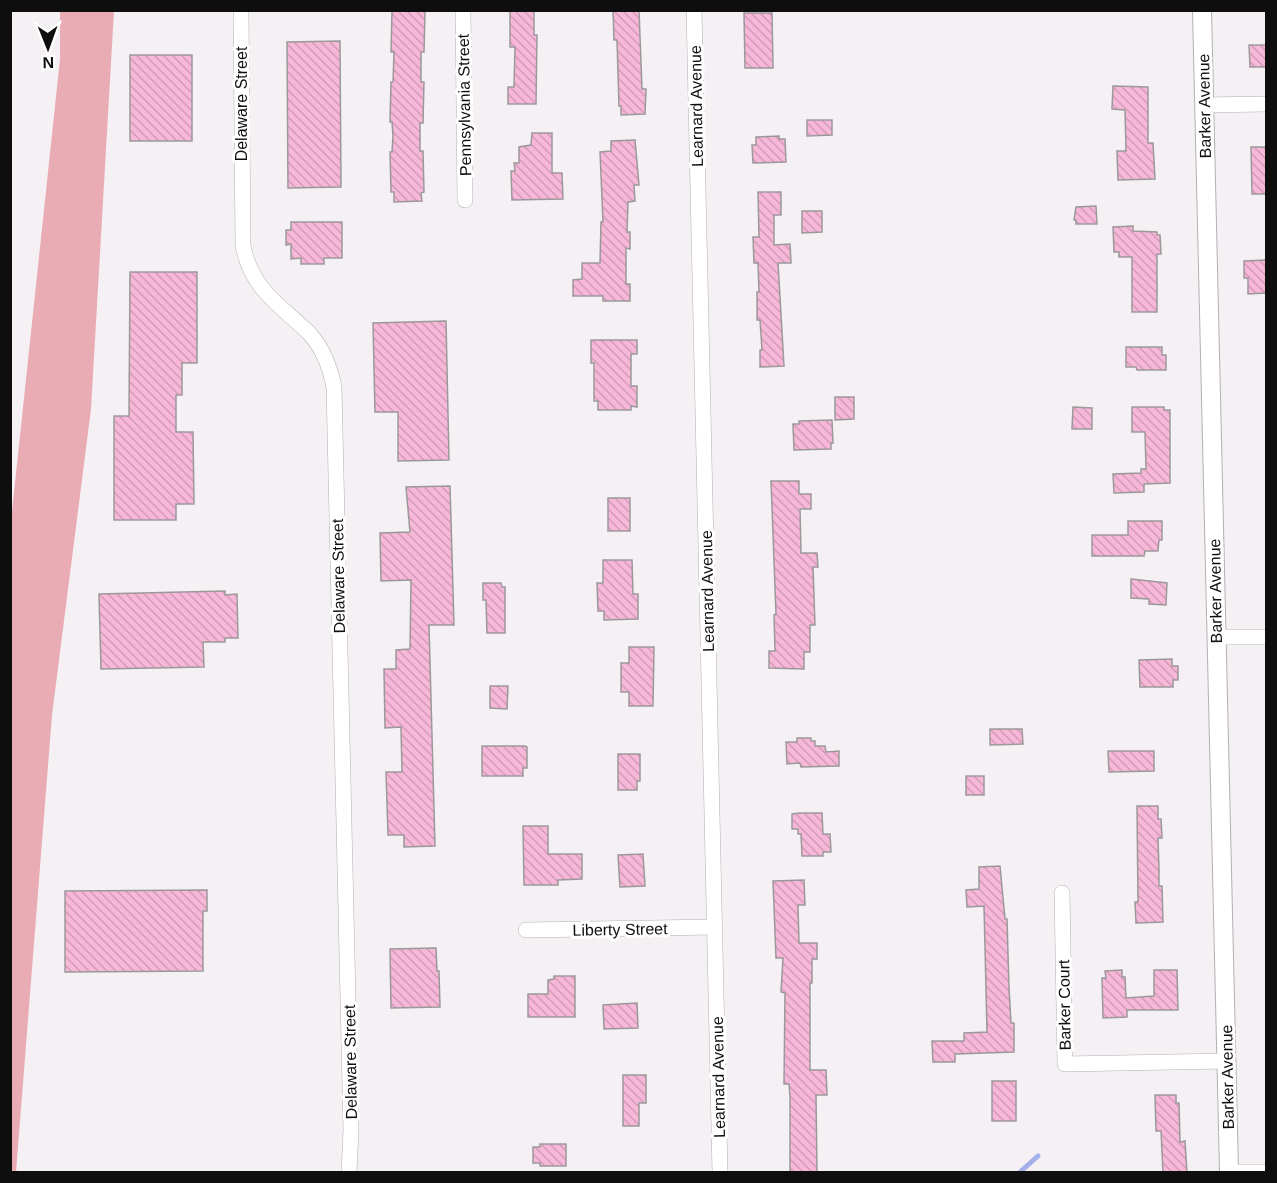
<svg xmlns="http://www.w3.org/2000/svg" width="1277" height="1183" font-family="Arial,sans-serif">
	<defs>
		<pattern id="building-back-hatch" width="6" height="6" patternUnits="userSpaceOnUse" patternTransform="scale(1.5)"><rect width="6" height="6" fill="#f6b7d8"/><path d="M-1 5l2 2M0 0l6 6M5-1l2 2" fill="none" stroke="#d29cb8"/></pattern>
	</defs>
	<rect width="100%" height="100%" fill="#f4f0f4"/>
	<path fill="#eaacb4" d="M 60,11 L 114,11 L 91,409 L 52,715 L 16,1172 L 11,1172 L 10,530 L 60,59 Z"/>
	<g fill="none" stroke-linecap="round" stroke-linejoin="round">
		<path stroke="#a5afe9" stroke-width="5" d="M 1020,1172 L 1038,1156"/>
	</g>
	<g fill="url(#building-back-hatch)" stroke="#9c989a" stroke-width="1.5">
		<path d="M 421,10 L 425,12 L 424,52 L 421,52 L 421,82 L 424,82 L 423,123 L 420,123 L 420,151 L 423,151 L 424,192 L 421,193 L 422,201 L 394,202 L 394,192 L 391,192 L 390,152 L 392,152 L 393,136 L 392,122 L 390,122 L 391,82 L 393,82 L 394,52 L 391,52 L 392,11 Z"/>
		<path d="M 510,10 L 534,10 L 534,35 L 537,35 L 536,104 L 508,104 L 508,87 L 514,87 L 515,47 L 510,47 Z"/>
		<path d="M 613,10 L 639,10 L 642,89 L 646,89 L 645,114 L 621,115 L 621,106 L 619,106 L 617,40 L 614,40 Z"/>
		<path d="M 744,13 L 772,13 L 773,68 L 745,68 Z"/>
		<path d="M 340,41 L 341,187 L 288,188 L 287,42 Z"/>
		<path d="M 1249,45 L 1266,45 L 1266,67 L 1250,67 Z"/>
		<rect x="130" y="55" width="62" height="86"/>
		<path d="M 1113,86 L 1148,87 L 1148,143 L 1153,143 L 1155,179 L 1118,180 L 1117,151 L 1126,151 L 1125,110 L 1112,109 Z"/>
		<path d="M 807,120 L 832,120 L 832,135 L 807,136 Z"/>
		<path d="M 532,133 L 552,133 L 552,173 L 562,173 L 563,199 L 512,200 L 511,171 L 515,171 L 514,163 L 519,163 L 519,147 L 531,145 Z"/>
		<path d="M 779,136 L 779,139 L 785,139 L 786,162 L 753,163 L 752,145 L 756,145 L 756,137 Z"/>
		<path d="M 635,140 L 639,185 L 634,185 L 635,201 L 628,202 L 627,232 L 630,232 L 630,249 L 626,248 L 626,284 L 630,284 L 630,301 L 603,301 L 603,296 L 573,296 L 573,280 L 582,279 L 582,263 L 600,263 L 601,222 L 603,222 L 600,152 L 611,151 L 611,141 Z"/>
		<path d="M 1251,147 L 1266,147 L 1266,194 L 1252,194 Z"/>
		<path d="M 758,192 L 781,192 L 781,215 L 774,215 L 774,245 L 790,244 L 791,263 L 778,263 L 784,366 L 760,367 L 760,350 L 762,350 L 760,320 L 757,320 L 757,292 L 759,292 L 758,263 L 754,263 L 753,237 L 759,237 Z"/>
		<path d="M 1096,206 L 1097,224 L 1076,224 L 1076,220 L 1074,220 L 1076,207 Z"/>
		<path d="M 802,211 L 822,211 L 822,232 L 802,233 Z"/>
		<path d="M 291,222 L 342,222 L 342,258 L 324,258 L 324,264 L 301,264 L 301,258 L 291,259 L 291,244 L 286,245 L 286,230 L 291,230 Z"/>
		<path d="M 1133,226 L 1133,231 L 1157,232 L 1157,235 L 1160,235 L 1161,254 L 1157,254 L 1157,312 L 1132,312 L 1132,257 L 1119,257 L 1119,252 L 1114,252 L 1113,227 Z"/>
		<path d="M 1266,260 L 1266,293 L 1248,294 L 1248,278 L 1244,278 L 1244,261 Z"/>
		<path d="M 130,272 L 197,272 L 197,363 L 182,363 L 182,395 L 176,395 L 176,432 L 193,432 L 194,504 L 176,504 L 176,520 L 114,520 L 114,416 L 129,416 Z"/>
		<path d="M 446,321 L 449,460 L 398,461 L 398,412 L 375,412 L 373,323 Z"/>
		<path d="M 591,340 L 637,340 L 637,354 L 631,354 L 631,386 L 637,386 L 637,407 L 631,406 L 631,410 L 598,410 L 598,401 L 594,401 L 594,363 L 591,363 Z"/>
		<path d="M 1126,347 L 1162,347 L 1162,355 L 1166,355 L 1166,370 L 1137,370 L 1136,367 L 1126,367 Z"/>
		<path d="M 835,397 L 854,397 L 854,419 L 835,420 Z"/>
		<path d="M 1073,407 L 1092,408 L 1092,429 L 1072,429 Z"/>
		<path d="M 1132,407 L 1164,407 L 1164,410 L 1170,410 L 1170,483 L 1144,484 L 1144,492 L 1114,493 L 1113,474 L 1141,473 L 1141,469 L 1146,469 L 1145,432 L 1132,432 Z"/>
		<path d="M 832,420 L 833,443 L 831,443 L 831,449 L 794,450 L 793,424 L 799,424 L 799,421 Z"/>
		<path d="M 771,481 L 799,481 L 799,494 L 811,494 L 811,509 L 800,509 L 801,553 L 817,553 L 818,567 L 813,567 L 815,625 L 810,625 L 810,652 L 804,652 L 804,669 L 769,668 L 769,651 L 775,651 L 774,615 L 776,614 Z"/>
		<path d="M 450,486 L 454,625 L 429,625 L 435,846 L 404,847 L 404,835 L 388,835 L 386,772 L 402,772 L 401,727 L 385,728 L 384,669 L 396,669 L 396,650 L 410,649 L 411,580 L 381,581 L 380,533 L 410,532 L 406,487 Z"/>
		<rect x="608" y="498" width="22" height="33"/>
		<path d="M 1128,521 L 1162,521 L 1162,540 L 1159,540 L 1158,551 L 1145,551 L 1144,556 L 1092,556 L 1092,535 L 1128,535 Z"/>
		<path d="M 603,560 L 632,560 L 633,594 L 638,594 L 638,619 L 604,620 L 604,611 L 598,611 L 597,583 L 603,583 Z"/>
		<path d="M 1131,579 L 1167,583 L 1166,605 L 1149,604 L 1149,599 L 1131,598 Z"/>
		<path d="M 483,583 L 501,583 L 502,587 L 505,587 L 505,633 L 487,633 L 486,600 L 483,600 Z"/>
		<path d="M 225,591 L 225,595 L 237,594 L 238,638 L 225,638 L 225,642 L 203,642 L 204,667 L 101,669 L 99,594 Z"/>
		<path d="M 629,647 L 654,647 L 653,706 L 629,706 L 629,692 L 621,692 L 621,663 L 629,663 Z"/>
		<path d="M 1172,659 L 1172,666 L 1178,666 L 1178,680 L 1173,680 L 1173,687 L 1140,687 L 1139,660 Z"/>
		<path d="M 490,686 L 508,686 L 507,709 L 490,708 Z"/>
		<path d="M 990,729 L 1022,729 L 1023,744 L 990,745 Z"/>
		<path d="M 797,738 L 811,738 L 811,741 L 815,741 L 815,746 L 825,746 L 826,752 L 839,751 L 839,766 L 801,767 L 800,763 L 787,764 L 786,742 L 797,742 Z"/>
		<path d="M 482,746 L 525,746 L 527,747 L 527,768 L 523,768 L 523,776 L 482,776 Z"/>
		<path d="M 1108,751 L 1154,751 L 1154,771 L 1109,772 Z"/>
		<path d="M 618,754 L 640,754 L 640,781 L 637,781 L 637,790 L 618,790 Z"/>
		<rect x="966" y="776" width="18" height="19"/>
		<path d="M 1137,806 L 1158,806 L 1158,819 L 1161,819 L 1162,838 L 1158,838 L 1159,870 L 1159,886 L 1162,886 L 1163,922 L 1136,923 L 1135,902 L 1138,902 Z"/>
		<path d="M 800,813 L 822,813 L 823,834 L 830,834 L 831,852 L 823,852 L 823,856 L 802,856 L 801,834 L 798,834 L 798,829 L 792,829 L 792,814 Z"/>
		<path d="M 523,826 L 548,826 L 548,854 L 582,854 L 582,879 L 558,880 L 558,885 L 524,885 Z"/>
		<path d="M 643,854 L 645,886 L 620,887 L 618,855 Z"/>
		<path d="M 1000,866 L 1005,919 L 1007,919 L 1009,988 L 1011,1023 L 1014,1023 L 1014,1052 L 955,1054 L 955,1062 L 933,1062 L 932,1041 L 964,1041 L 964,1033 L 987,1032 L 984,906 L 967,907 L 966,890 L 979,889 L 979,867 Z"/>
		<path d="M 804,880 L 805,905 L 798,905 L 799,943 L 817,943 L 817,959 L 812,959 L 812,983 L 810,983 L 810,1070 L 826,1070 L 827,1095 L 816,1095 L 817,1173 L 790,1173 L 790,1096 L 789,1084 L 784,1084 L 785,993 L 781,992 L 783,958 L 776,958 L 773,881 Z"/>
		<path d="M 207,890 L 207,911 L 203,911 L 203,971 L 65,972 L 65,891 Z"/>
		<path d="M 436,948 L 437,971 L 439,971 L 440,1007 L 391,1008 L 390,949 Z"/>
		<path d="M 1122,970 L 1122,977 L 1125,977 L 1126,998 L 1154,996 L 1154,970 L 1177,970 L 1178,1010 L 1127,1010 L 1127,1017 L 1103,1018 L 1102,978 L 1106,978 L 1105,971 Z"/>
		<path d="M 554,976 L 575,976 L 575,1017 L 528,1017 L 528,994 L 548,994 L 548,980 L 554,979 Z"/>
		<path d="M 637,1003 L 638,1028 L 604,1029 L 603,1005 Z"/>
		<path d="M 623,1075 L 646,1075 L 646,1103 L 639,1103 L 639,1126 L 623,1126 Z"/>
		<rect x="992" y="1081" width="24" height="40"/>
		<path d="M 1155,1095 L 1176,1095 L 1176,1103 L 1179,1103 L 1180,1142 L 1185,1141 L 1187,1173 L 1163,1173 L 1161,1131 L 1156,1131 Z"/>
		<path d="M 540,1144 L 566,1144 L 566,1166 L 540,1166 L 540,1163 L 533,1163 L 533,1147 L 540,1147 Z"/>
	</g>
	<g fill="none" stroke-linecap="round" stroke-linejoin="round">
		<defs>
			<g id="minor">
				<path d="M 241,10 L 243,246 C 252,290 279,304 309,333 C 323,348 330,367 334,387 L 351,1130 L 349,1172"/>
				<path d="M 463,10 L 465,200"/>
				<path d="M 694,10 L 720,1172"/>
				<path d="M 1204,105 L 1266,104"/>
				<path d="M 1216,637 L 1266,637"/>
				<path d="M 1062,893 L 1065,1064 L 1226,1061"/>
				<path d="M 526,930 L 714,927"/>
				<path d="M 1229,1172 L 1266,1172"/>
			</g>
			<path id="tertiary" d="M 1202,10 L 1229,1172"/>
		</defs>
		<use href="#minor" stroke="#b3b0b3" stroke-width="16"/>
		<use href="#tertiary" stroke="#b3b0b3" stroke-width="20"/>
		<use href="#minor" stroke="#fff" stroke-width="15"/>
		<use href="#tertiary" stroke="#fff" stroke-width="18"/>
	</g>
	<g text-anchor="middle" stroke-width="6" stroke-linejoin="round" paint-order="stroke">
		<g font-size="16" fill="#0f0e0f" stroke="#fff">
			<text transform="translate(241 104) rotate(-90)" y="6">Delaware Street</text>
			<text transform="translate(464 105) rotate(-91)" y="6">Pennsylvania Street</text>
			<text transform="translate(696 106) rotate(-91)" y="6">Learnard Avenue</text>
			<text transform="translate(1204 106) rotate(-91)" y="6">Barker Avenue</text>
			<text transform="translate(338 576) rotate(-91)" y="6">Delaware Street</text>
			<text transform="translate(707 591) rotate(-91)" y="6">Learnard Avenue</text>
			<text transform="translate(1215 591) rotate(-91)" y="6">Barker Avenue</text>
			<text transform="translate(620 929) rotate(-1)" y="6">Liberty Street</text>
			<text transform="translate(1064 1005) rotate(-91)" y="6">Barker Court</text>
			<text transform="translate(350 1062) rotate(-91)" y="6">Delaware Street</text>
			<text transform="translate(718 1077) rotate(-91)" y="6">Learnard Avenue</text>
			<text transform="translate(1227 1077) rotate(-91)" y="6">Barker Avenue</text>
		</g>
	</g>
	<rect width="1277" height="1183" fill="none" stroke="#0f0e0f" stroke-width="24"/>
	<g transform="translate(48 48) rotate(179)" stroke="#ffffff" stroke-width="4.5" paint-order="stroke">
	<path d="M0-4.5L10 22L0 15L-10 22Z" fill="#0f0e0f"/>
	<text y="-9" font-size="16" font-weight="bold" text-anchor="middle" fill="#0f0e0f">N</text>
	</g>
</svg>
